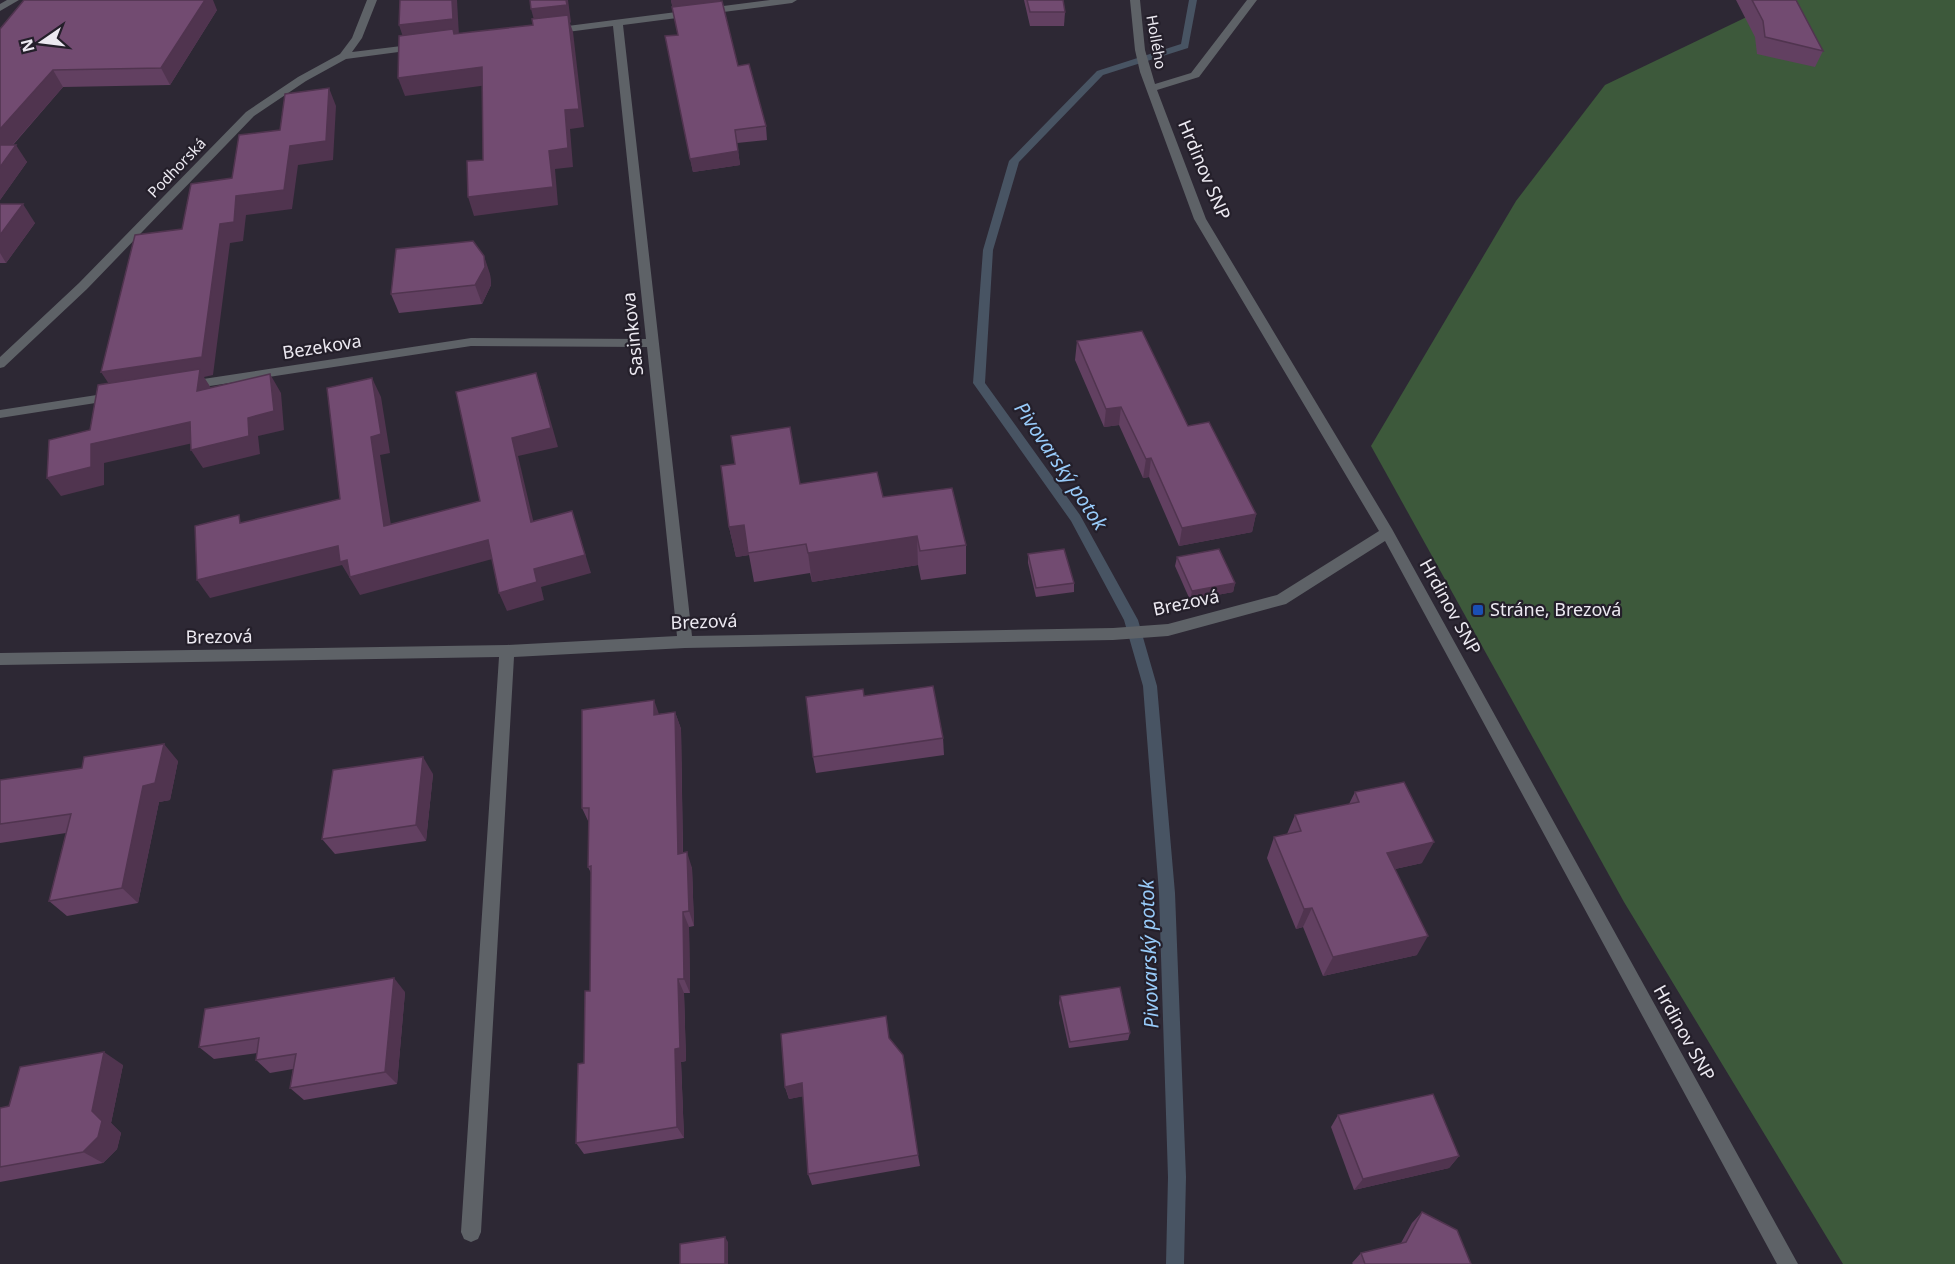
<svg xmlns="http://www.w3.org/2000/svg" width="1955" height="1264" font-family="'Noto Sans',sans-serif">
	<rect width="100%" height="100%" fill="#2d2834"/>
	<path fill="#3d593b" d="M 1782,0 L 1955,0 L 1955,1264 L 1843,1264 L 1624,902 L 1371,446 L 1516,201 L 1605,85 Z"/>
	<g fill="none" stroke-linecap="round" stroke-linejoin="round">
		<path fill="#485463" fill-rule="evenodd" d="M 1189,0 L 1197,0 L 1188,48 L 1103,75 L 1019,162 L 993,250 L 985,383 L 1080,515 L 1138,620 L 1157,686 L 1175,893 L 1186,1177 L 1184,1264 L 1166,1264 L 1168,1177 L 1159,893 L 1143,686 L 1124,620 L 1071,521 L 973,383 L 983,250 L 1009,161 L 1097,71 L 1181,44 Z"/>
		<g fill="#5e6267" fill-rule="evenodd">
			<path d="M 7,0 L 19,0 L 0,11 L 0,4 Z"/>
			<path d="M 367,0 L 377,0 L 362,38 L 352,52 L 418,44 L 423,47 L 421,49 L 346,59 L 306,81 L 254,116 L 87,289 L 4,367 L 0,368 L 0,357 L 79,283 L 246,112 L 298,77 L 340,54 L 352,38 Z"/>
			<path d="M 770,0 L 797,0 L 792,3 L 623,25 L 692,636 L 1113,628 L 1168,624 L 1277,595 L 1379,531 L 1194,219 L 1140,72 L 1135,50 L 1130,0 L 1140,0 L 1145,50 L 1155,84 L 1191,73 L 1247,0 L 1257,0 L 1199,77 L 1157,90 L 1206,219 L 1392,529 L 1798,1264 L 1777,1264 L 1385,541 L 1286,604 L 1168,636 L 1113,640 L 685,648 L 514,657 L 481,1232 L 478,1239 L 471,1242 L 464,1239 L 461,1232 L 499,657 L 0,665 L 0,653 L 507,645 L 677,636 L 647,347 L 471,346 L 190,389 L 184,385 L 190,381 L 471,338 L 646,339 L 613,26 L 552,34 L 547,31 L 552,28 Z"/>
			<path d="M 116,392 L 121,393 L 122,396 L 121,399 L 0,418 L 0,410 Z"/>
		</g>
	</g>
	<g fill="#624061">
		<path d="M 671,0 L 720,0 L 738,66 L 766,126 L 767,140 L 737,143 L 740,165 L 693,172 L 665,36 L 678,35 Z"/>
		<path d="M 1024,0 L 1063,0 L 1065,12 L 1064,26 L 1030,26 Z"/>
		<path d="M 1736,0 L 1796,0 L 1823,51 L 1815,67 L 1757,54 L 1755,37 Z"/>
		<path d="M 217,10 L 170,85 L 63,87 L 13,145 L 27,162 L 0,200 L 0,29 Z"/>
		<path d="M 0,204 L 35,223 L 6,263 L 0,263 Z"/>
		<path d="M 490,274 L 491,285 L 482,304 L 399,313 L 391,294 Z"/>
		<path d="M 1077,341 L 1188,426 L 1256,514 L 1252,532 L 1179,546 L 1149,477 L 1143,478 L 1119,425 L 1104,427 L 1075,360 Z"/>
		<path d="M 800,484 L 883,497 L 966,545 L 966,574 L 921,580 L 918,565 L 812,582 L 810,573 L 754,582 L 749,555 L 736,557 L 729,527 Z"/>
		<path d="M 1028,554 L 1074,583 L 1074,592 L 1036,597 L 1028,563 Z"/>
		<path d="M 1177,557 L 1235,583 L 1233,592 L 1190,600 L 1175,566 Z"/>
		<path d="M 864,696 L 943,738 L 944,755 L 816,773 L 813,757 Z"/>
		<path d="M 675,712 L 681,729 L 683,853 L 692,868 L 694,926 L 689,927 L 690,993 L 684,993 L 686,1061 L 681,1062 L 684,1138 L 584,1154 L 576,1143 L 584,1063 L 590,991 L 591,873 L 588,867 L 589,823 L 582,808 L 659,714 Z"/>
		<path d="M 178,761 L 170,800 L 159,802 L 138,903 L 67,916 L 49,901 L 66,833 L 0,843 L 0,780 L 82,768 Z"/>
		<path d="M 433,774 L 426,841 L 335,854 L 322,839 Z"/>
		<path d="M 1355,792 L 1422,863 L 1395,869 L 1417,955 L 1323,976 L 1303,927 L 1296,929 L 1267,858 L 1274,837 L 1287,834 L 1295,815 L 1349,804 Z"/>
		<path d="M 405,992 L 397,1084 L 304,1100 L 290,1088 L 293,1069 L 270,1073 L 256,1060 L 257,1053 L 214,1059 L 199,1047 Z"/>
		<path d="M 1060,996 L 1130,1033 L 1128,1040 L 1069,1048 L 1059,1003 Z"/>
		<path d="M 889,1038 L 918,1155 L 920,1166 L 812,1185 L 808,1174 L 803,1096 L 789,1099 L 785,1087 Z"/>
		<path d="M 123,1065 L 111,1123 L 121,1133 L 117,1149 L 103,1163 L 0,1182 L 0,1108 L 9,1106 Z"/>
		<path d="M 1338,1115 L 1459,1156 L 1449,1168 L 1354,1190 L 1331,1127 Z"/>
		<path d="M 1422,1212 L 1471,1264 L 1353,1264 L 1352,1263 L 1361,1253 L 1401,1243 L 1412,1223 Z"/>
	</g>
	<g fill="#50344f">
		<path d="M 205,0 L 213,0 L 217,10 L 170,85 L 161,68 Z"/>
		<path d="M 452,0 L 457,0 L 459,36 L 405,43 L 399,25 Z"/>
		<path d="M 566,0 L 568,0 L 571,22 L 570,23 L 573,32 L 584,127 L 570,129 L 573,167 L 555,169 L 558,205 L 474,216 L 468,197 L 549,151 L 536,27 L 531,9 Z"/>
		<path d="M 671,0 L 720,0 L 721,4 L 673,10 Z"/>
		<path d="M 482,67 L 488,85 L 405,96 L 398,78 Z"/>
		<path d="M 53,70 L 63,87 L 0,159 L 0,129 Z"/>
		<path d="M 329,88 L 336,106 L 333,160 L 298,165 L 292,209 L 246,215 L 243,241 L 230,243 L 213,375 L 204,377 L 211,388 L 208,410 L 113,390 L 101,372 L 220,224 L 236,196 L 290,146 Z"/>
		<path d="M 735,130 L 740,165 L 693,172 L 690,159 Z"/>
		<path d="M 16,145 L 27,162 L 0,200 L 0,167 Z"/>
		<path d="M 23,204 L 35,223 L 6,263 L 0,253 L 0,235 Z"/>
		<path d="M 484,256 L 490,274 L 491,285 L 482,304 L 475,285 Z"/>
		<path d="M 536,373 L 542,391 L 558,447 L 518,456 L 538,541 L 531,522 L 512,438 Z"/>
		<path d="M 270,374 L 281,393 L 284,430 L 258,436 L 260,454 L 203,468 L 191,450 L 248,418 Z"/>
		<path d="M 372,378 L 381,397 L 390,453 L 380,455 L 394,544 L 384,526 L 371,437 Z"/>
		<path d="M 1121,407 L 1119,425 L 1104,427 L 1106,409 Z"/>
		<path d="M 190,422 L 202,441 L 104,463 L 104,485 L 61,496 L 47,478 L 91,444 Z"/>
		<path d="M 1151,458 L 1149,477 L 1143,478 L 1146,459 Z"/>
		<path d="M 572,511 L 591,573 L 541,587 L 544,600 L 507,611 L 499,593 L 534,569 Z"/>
		<path d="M 1256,514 L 1252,532 L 1179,546 L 1182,528 Z"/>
		<path d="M 744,525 L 749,555 L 736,557 L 729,527 Z"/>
		<path d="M 917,536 L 918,565 L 812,582 L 808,553 Z"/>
		<path d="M 488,540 L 496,558 L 360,595 L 342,565 L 210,598 L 197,580 L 338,546 Z"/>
		<path d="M 1235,583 L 1233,592 L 1190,600 L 1192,591 Z"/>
		<path d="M 654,700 L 660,717 L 654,715 Z"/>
		<path d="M 675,712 L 681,729 L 683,869 L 678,854 Z"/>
		<path d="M 164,744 L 178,761 L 170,800 L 159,802 L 138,903 L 122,888 L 143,786 Z"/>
		<path d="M 423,757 L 433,774 L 426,841 L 416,825 Z"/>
		<path d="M 1434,842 L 1422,863 L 1377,873 L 1387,853 Z"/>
		<path d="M 687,852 L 692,868 L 694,926 L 689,911 Z"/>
		<path d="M 1312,908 L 1303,927 L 1296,929 L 1304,909 Z"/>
		<path d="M 683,912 L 689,927 L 690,993 L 684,979 Z"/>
		<path d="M 1428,936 L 1417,955 L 1323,976 L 1333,957 Z"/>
		<path d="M 394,978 L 405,992 L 397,1084 L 385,1072 Z"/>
		<path d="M 678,979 L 684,993 L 686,1061 L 681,1062 L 684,1138 L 677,1127 L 675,1049 Z"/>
		<path d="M 104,1052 L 123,1065 L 111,1123 L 121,1133 L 117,1149 L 103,1163 L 83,1152 Z"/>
		<path d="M 802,1083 L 805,1096 L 789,1099 L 785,1087 Z"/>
		<path d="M 1459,1156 L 1449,1168 L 1354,1190 L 1363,1179 Z"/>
		<path d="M 725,1237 L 728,1242 L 728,1264 L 725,1264 Z"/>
	</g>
	<g fill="#724b71" stroke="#50344f" stroke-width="1.5">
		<path d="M 24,0 L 205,0 L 161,68 L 53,70 L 0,129 L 0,29 Z"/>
		<path d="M 400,0 L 452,0 L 453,19 L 399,25 Z"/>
		<path d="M 530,0 L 566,0 L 567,5 L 531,9 Z"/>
		<path d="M 1027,0 L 1063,0 L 1065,12 L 1030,12 Z"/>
		<path d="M 1752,0 L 1796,0 L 1823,51 L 1765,37 L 1763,21 Z"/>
		<path d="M 722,1 L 738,66 L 749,64 L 766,126 L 735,130 L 738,151 L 690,159 L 665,36 L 678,35 L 672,7 Z"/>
		<path d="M 568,15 L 579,109 L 565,110 L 568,148 L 549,151 L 553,187 L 468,197 L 467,161 L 483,160 L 482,67 L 398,78 L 399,36 L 453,29 L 454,34 L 533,25 L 532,19 Z"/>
		<path d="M 329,88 L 326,141 L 290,146 L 284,190 L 236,196 L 234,222 L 220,224 L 202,357 L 101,372 L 135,235 L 182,229 L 191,184 L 232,178 L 239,135 L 280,130 L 285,94 Z"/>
		<path d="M 0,145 L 16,145 L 0,167 Z"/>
		<path d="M 0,204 L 23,204 L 0,235 Z"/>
		<path d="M 473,241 L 484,256 L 485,267 L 475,285 L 391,294 L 396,249 Z"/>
		<path d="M 1142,331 L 1188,426 L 1209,422 L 1256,514 L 1182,528 L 1151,458 L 1146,459 L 1121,407 L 1106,409 L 1077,341 Z"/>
		<path d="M 200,369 L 197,391 L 270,374 L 274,411 L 248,418 L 249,436 L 191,450 L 190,422 L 91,444 L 91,467 L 47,478 L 49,440 L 90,430 L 98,385 Z"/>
		<path d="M 536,373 L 551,428 L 512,438 L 531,522 L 572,511 L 585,555 L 534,569 L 537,582 L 499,593 L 488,540 L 350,577 L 347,560 L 340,562 L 338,546 L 197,580 L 195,526 L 239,515 L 240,523 L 340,499 L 327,388 L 372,378 L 381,434 L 371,437 L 384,526 L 480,501 L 456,392 Z"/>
		<path d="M 790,427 L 800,484 L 877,472 L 883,497 L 952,488 L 966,545 L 920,551 L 917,536 L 808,553 L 806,544 L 748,553 L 744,525 L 729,527 L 721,466 L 735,464 L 731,436 Z"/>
		<path d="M 1064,549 L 1074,583 L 1036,588 L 1028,554 Z"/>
		<path d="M 1219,549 L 1235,583 L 1192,591 L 1177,557 Z"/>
		<path d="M 933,686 L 943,738 L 813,757 L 806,697 L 863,689 L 864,696 Z"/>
		<path d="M 654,700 L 654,715 L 675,712 L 678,854 L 687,852 L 689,911 L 683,912 L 684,979 L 678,979 L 680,1048 L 675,1049 L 677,1127 L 576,1143 L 578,1064 L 584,1063 L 585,991 L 590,991 L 591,866 L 588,867 L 589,808 L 582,808 L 582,710 Z"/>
		<path d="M 164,744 L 155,783 L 143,786 L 122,888 L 49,901 L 71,814 L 0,824 L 0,780 L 82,768 L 84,757 Z"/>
		<path d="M 423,757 L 416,825 L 322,839 L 333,770 Z"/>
		<path d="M 1404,782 L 1434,842 L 1387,853 L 1428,936 L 1333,957 L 1312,908 L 1304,909 L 1274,837 L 1301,831 L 1295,815 L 1359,802 L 1355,792 Z"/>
		<path d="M 394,978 L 385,1072 L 290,1088 L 296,1054 L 256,1060 L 259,1038 L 199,1047 L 205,1009 Z"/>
		<path d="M 1120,987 L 1130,1033 L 1070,1042 L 1060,996 Z"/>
		<path d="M 886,1016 L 889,1038 L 903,1055 L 918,1155 L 808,1174 L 802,1083 L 785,1087 L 781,1034 Z"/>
		<path d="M 104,1052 L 92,1111 L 102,1121 L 98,1137 L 83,1152 L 0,1167 L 0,1108 L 9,1106 L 20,1067 Z"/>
		<path d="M 1433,1094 L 1459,1156 L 1363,1179 L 1338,1115 Z"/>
		<path d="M 1422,1212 L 1457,1230 L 1471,1264 L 1365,1264 L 1361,1253 L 1406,1242 Z"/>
		<path d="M 725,1237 L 725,1264 L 680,1264 L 680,1244 Z"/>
	</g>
	<rect fill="#1a4fb4" stroke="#241f2a" stroke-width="2" x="1472" y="604" width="12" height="12" rx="3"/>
	<g text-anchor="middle" stroke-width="4.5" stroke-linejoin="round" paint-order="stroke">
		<g font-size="15" fill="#ece9f1" stroke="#241f2a">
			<text transform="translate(1156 42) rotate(80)" y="5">Hollého</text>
			<text transform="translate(177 168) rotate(-46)" y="5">Podhorská</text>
		</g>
		<g font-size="18" fill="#ece9f1" stroke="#241f2a">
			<text transform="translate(1204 170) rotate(67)" y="6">Hrdinov SNP</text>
			<text transform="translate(633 334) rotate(-96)" y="6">Sasinkova</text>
			<text transform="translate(322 347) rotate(-9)" y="6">Bezekova</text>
			<text transform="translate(1186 603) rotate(-12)" y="6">Brezová</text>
			<text transform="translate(1450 607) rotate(61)" y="6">Hrdinov SNP</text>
			<text transform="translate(704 622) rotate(-2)" y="6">Brezová</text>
			<text transform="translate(219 637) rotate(-1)" y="6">Brezová</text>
			<text transform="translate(1684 1033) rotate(61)" y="6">Hrdinov SNP</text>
		</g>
		<g font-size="18" fill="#ece9f1" stroke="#241f2a" text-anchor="start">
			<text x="1490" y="616">Stráne, Brezová</text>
		</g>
		<g font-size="20" font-style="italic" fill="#98cbfa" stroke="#241f2a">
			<text transform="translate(1061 466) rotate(56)" y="7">Pivovarský potok</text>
			<text transform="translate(1149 954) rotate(-92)" y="7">Pivovarský potok</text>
		</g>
	</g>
	<g transform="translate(42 42) rotate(256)" stroke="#241f2a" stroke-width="4.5" paint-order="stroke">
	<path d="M0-4.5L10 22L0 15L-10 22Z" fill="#ece9f1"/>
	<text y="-9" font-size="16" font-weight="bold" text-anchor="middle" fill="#ece9f1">N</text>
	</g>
</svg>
